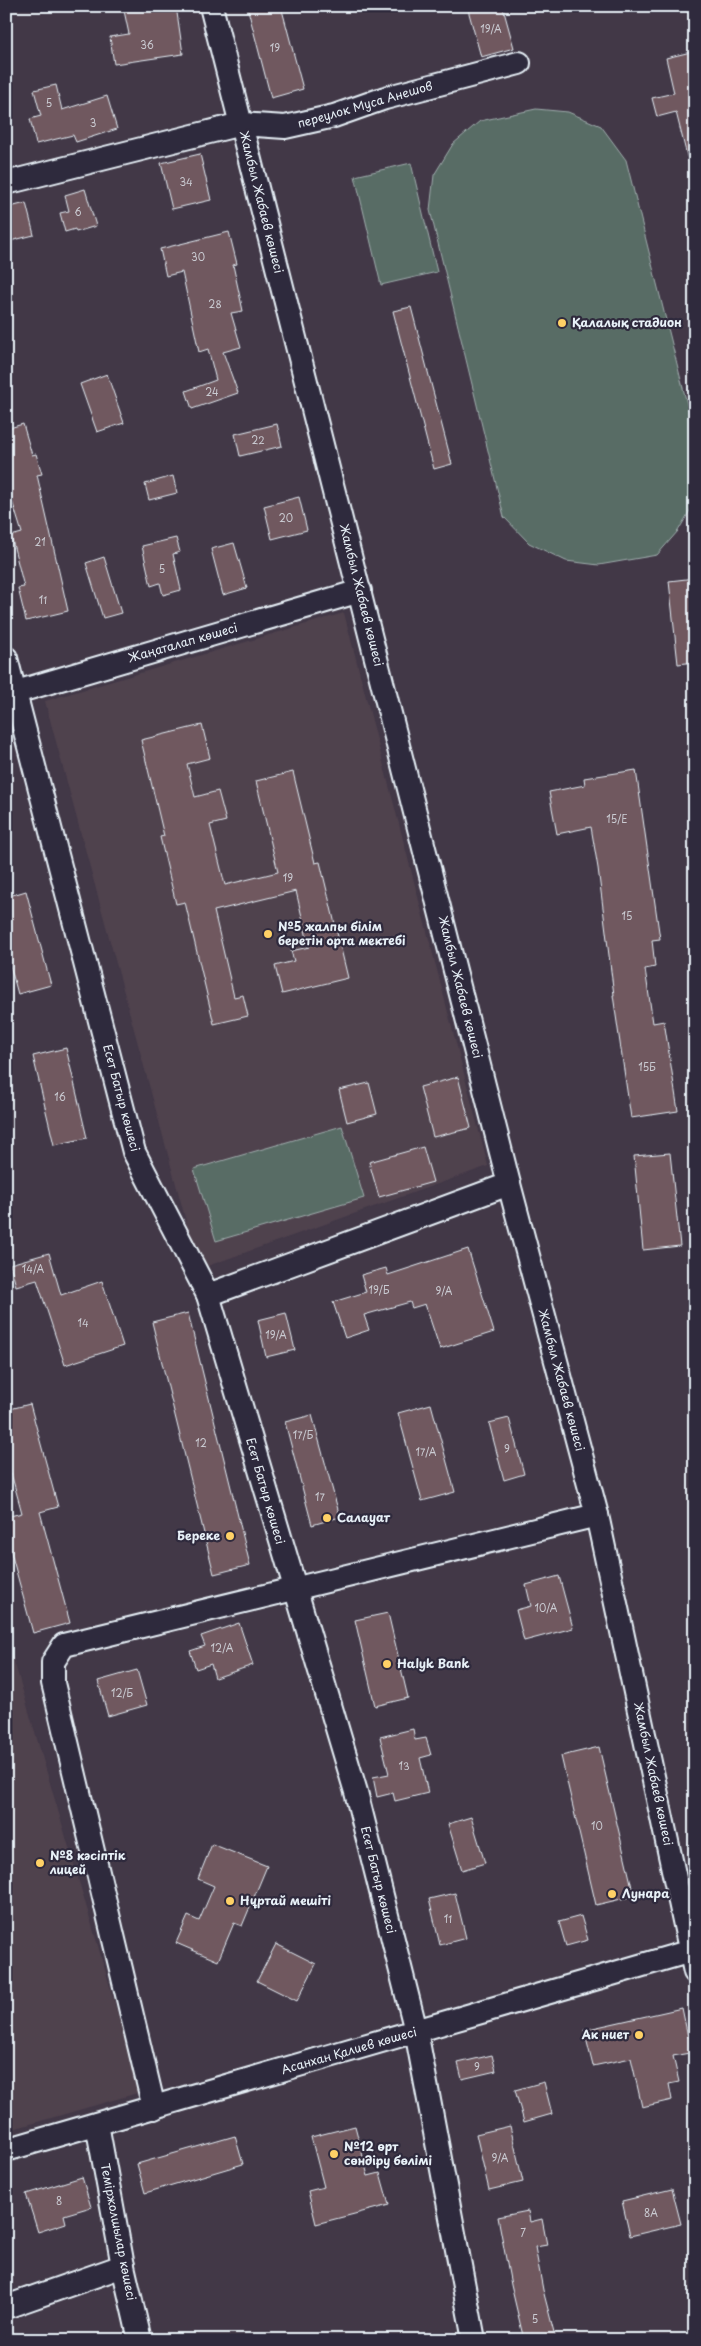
<svg xmlns="http://www.w3.org/2000/svg" width="701" height="2346" font-family="'Playpen Sans',sans-serif">
	<rect width="100%" height="100%" fill="#423847"/>
	<filter id="ink" filterUnits="userSpaceOnUse"><feTurbulence type="fractalNoise" baseFrequency=".02" numOctaves="2"/><feDisplacementMap in="SourceGraphic" scale="10" xChannelSelector="R" yChannelSelector="G"/><feConvolveMatrix kernelMatrix="1 2 1 2 8 2 1 2 1" color-interpolation-filters="sRGB"/></filter>
	<g filter="url(#ink)">
		<g fill="#50424e">
			<path d="M 344,613 L 488,1166 L 199,1269 L 45,701 Z"/>
			<path d="M 6,1634 L 141,2092 L 6,2131 Z"/>
		</g>
		<g fill="#586c65" stroke="#a0aeae">
			<path d="M 536,109 L 568,112 L 601,126 L 626,160 L 695,436 L 695,502 L 678,531 L 657,555 L 599,565 L 566,561 L 529,543 L 504,517 L 430,210 L 434,175 L 453,144 L 480,121 Z"/>
			<path d="M 411,163 L 437,272 L 381,285 L 355,176 Z"/>
			<path d="M 342,1126 L 364,1198 L 216,1241 L 194,1169 Z"/>
		</g>
		<g fill="#6f585f" stroke="#e8f1f8">
			<path d="M 123,6 L 176,6 L 183,54 L 114,64 L 110,37 L 129,34 Z"/>
			<path d="M 247,6 L 281,6 L 303,89 L 271,98 Z"/>
			<path d="M 467,6 L 492,6 L 494,10 L 503,8 L 514,48 L 481,57 Z"/>
			<path d="M 695,51 L 695,163 L 689,164 L 676,112 L 657,117 L 652,98 L 674,93 L 666,58 Z"/>
			<path d="M 56,85 L 62,110 L 107,96 L 117,129 L 76,142 L 73,135 L 36,144 L 30,119 L 41,116 L 34,90 Z"/>
			<path d="M 200,154 L 211,200 L 172,209 L 161,163 Z"/>
			<path d="M 85,189 L 96,226 L 76,232 L 75,229 L 65,232 L 60,213 L 69,211 L 65,195 Z"/>
			<path d="M 26,203 L 34,235 L 6,242 L 6,208 Z"/>
			<path d="M 229,232 L 237,264 L 233,265 L 243,311 L 231,313 L 241,347 L 223,352 L 238,393 L 192,409 L 186,391 L 216,380 L 208,349 L 199,352 L 182,272 L 166,276 L 160,249 Z"/>
			<path d="M 411,307 L 452,464 L 434,469 L 393,311 Z"/>
			<path d="M 107,374 L 124,423 L 97,432 L 80,384 Z"/>
			<path d="M 23,424 L 32,455 L 36,454 L 42,474 L 37,475 L 68,611 L 26,621 L 18,588 L 24,587 L 11,536 L 22,533 L 9,491 L 6,492 L 6,429 Z"/>
			<path d="M 277,424 L 282,446 L 240,456 L 235,434 Z"/>
			<path d="M 173,476 L 177,493 L 149,500 L 145,484 Z"/>
			<path d="M 299,497 L 307,530 L 272,539 L 264,506 Z"/>
			<path d="M 176,538 L 180,552 L 173,554 L 181,590 L 163,595 L 160,583 L 151,586 L 142,546 Z"/>
			<path d="M 234,543 L 247,588 L 223,595 L 211,549 Z"/>
			<path d="M 104,557 L 121,613 L 103,618 L 86,563 Z"/>
			<path d="M 695,578 L 695,662 L 678,664 L 669,581 Z"/>
			<path d="M 202,725 L 210,758 L 187,764 L 195,797 L 218,791 L 226,821 L 210,825 L 225,885 L 278,872 L 256,781 L 293,772 L 315,863 L 320,862 L 348,978 L 282,994 L 275,966 L 294,961 L 291,951 L 309,947 L 296,891 L 214,911 L 234,997 L 243,995 L 248,1016 L 214,1024 L 185,902 L 176,904 L 160,837 L 164,836 L 141,740 Z"/>
			<path d="M 636,770 L 660,939 L 652,940 L 655,967 L 645,969 L 653,1023 L 664,1021 L 678,1111 L 631,1118 L 613,995 L 614,995 L 598,868 L 591,827 L 557,834 L 549,792 L 585,785 L 584,778 Z"/>
			<path d="M 26,891 L 51,985 L 18,994 L 6,951 L 6,897 Z"/>
			<path d="M 66,1048 L 87,1138 L 54,1145 L 33,1056 Z"/>
			<path d="M 458,1077 L 471,1128 L 433,1137 L 420,1087 Z"/>
			<path d="M 369,1083 L 377,1114 L 347,1122 L 339,1090 Z"/>
			<path d="M 423,1147 L 433,1182 L 379,1197 L 369,1162 Z"/>
			<path d="M 670,1153 L 680,1246 L 643,1250 L 634,1156 Z"/>
			<path d="M 468,1249 L 494,1332 L 440,1349 L 425,1304 L 412,1308 L 410,1302 L 364,1315 L 369,1330 L 345,1338 L 333,1302 L 366,1292 L 361,1275 L 386,1268 L 388,1275 Z"/>
			<path d="M 49,1253 L 61,1295 L 102,1281 L 123,1346 L 65,1365 L 37,1280 L 16,1286 L 10,1264 Z"/>
			<path d="M 188,1313 L 250,1565 L 214,1574 L 152,1322 Z"/>
			<path d="M 286,1313 L 295,1350 L 266,1357 L 258,1320 Z"/>
			<path d="M 30,1404 L 58,1507 L 40,1512 L 70,1623 L 33,1633 L 6,1534 L 6,1517 L 22,1513 L 6,1455 L 6,1410 Z"/>
			<path d="M 431,1404 L 455,1492 L 422,1501 L 398,1413 Z"/>
			<path d="M 312,1415 L 340,1517 L 312,1525 L 285,1422 Z"/>
			<path d="M 509,1418 L 524,1474 L 504,1480 L 489,1423 Z"/>
			<path d="M 559,1576 L 573,1628 L 524,1641 L 516,1610 L 531,1606 L 526,1585 Z"/>
			<path d="M 388,1613 L 408,1698 L 375,1706 L 355,1620 Z"/>
			<path d="M 239,1623 L 253,1665 L 215,1678 L 211,1664 L 196,1669 L 190,1651 L 205,1646 L 201,1636 Z"/>
			<path d="M 137,1670 L 147,1705 L 108,1716 L 98,1681 Z"/>
			<path d="M 413,1729 L 415,1740 L 426,1738 L 431,1755 L 420,1758 L 428,1793 L 395,1801 L 393,1793 L 377,1797 L 373,1777 L 389,1774 L 380,1737 Z"/>
			<path d="M 599,1747 L 634,1896 L 596,1905 L 561,1756 Z"/>
			<path d="M 471,1817 L 485,1863 L 462,1870 L 448,1824 Z"/>
			<path d="M 212,1844 L 267,1866 L 242,1926 L 234,1923 L 218,1961 L 176,1943 L 188,1916 L 199,1921 L 214,1886 L 198,1879 Z"/>
			<path d="M 455,1893 L 466,1938 L 440,1945 L 429,1899 Z"/>
			<path d="M 581,1916 L 588,1940 L 566,1946 L 559,1922 Z"/>
			<path d="M 276,1944 L 316,1964 L 297,2001 L 257,1981 Z"/>
			<path d="M 682,2008 L 688,2037 L 695,2036 L 695,2052 L 673,2056 L 679,2082 L 669,2084 L 672,2100 L 642,2107 L 631,2058 L 593,2066 L 584,2030 Z"/>
			<path d="M 492,2055 L 496,2071 L 462,2079 L 458,2063 Z"/>
			<path d="M 544,2082 L 552,2114 L 524,2122 L 515,2090 Z"/>
			<path d="M 355,2126 L 368,2176 L 380,2173 L 389,2205 L 316,2224 L 308,2191 L 324,2187 L 311,2137 Z"/>
			<path d="M 510,2126 L 523,2182 L 489,2190 L 476,2134 Z"/>
			<path d="M 235,2136 L 243,2164 L 145,2193 L 137,2164 Z"/>
			<path d="M 82,2177 L 91,2207 L 64,2215 L 66,2223 L 38,2232 L 26,2194 Z"/>
			<path d="M 672,2189 L 681,2224 L 630,2236 L 622,2201 Z"/>
			<path d="M 528,2211 L 530,2222 L 542,2219 L 547,2245 L 535,2247 L 543,2290 L 556,2340 L 524,2340 L 511,2285 L 498,2217 Z"/>
		</g>
		<g fill="none" stroke-linecap="round" stroke-linejoin="round">
			<defs>
				<g id="minor">
					<path d="M 211,6 L 509,1184 L 597,1515 L 695,1972"/>
					<path d="M 6,183 L 241,124 L 285,127 L 334,116 L 385,98 L 519,63"/>
					<path d="M 6,658 L 134,1152 L 208,1295 L 356,1792 L 416,2031 L 474,2340"/>
					<path d="M 6,695 L 360,591"/>
					<path d="M 208,1295 L 509,1184"/>
					<path d="M 154,2108 L 53,1683 L 53,1662 L 64,1645 L 597,1515"/>
					<path d="M 97,2124 L 123,2266 L 140,2340"/>
					<path d="M 6,2150 L 691,1951"/>
					<path d="M 6,2307 L 123,2266"/>
				</g>
			</defs>
			<use href="#minor" stroke="#e8f1f8" stroke-width="26"/>
			<use href="#minor" stroke="#2f2a3d" stroke-width="22"/>
		</g>
	</g>
	<g fill="#ffd166" stroke="#2f2a3d" stroke-width="2">
		<circle cx="562" cy="323" r="5"/>
		<circle cx="268" cy="934" r="5"/>
		<circle cx="327" cy="1518" r="5"/>
		<circle cx="230" cy="1536" r="5"/>
		<circle cx="387" cy="1664" r="5"/>
		<circle cx="40" cy="1863" r="5"/>
		<circle cx="612" cy="1894" r="5"/>
		<circle cx="230" cy="1901" r="5"/>
		<circle cx="639" cy="2035" r="5"/>
		<circle cx="334" cy="2154" r="5"/>
	</g>
	<g text-anchor="middle" stroke-width="4.5" stroke-linejoin="round" paint-order="stroke">
		<g font-size="10" fill="#cacbd2">
			<text x="491" y="33">19/А</text>
			<text x="147" y="49">36</text>
			<text x="275" y="52">19</text>
			<text x="49" y="107">5</text>
			<text x="93" y="127">3</text>
			<text x="186" y="186">34</text>
			<text x="78" y="216">6</text>
			<text x="198" y="261">30</text>
			<text x="215" y="308">28</text>
			<text x="212" y="396">24</text>
			<text x="258" y="444">22</text>
			<text x="286" y="522">20</text>
			<text x="40" y="546">21</text>
			<text x="162" y="573">5</text>
			<text x="43" y="604">11</text>
			<text x="617" y="823">15/Е</text>
			<text x="288" y="882">19</text>
			<text x="627" y="920">15</text>
			<text x="647" y="1071">15Б</text>
			<text x="60" y="1101">16</text>
			<text x="33" y="1273">14/А</text>
			<text x="379" y="1294">19/Б</text>
			<text x="444" y="1295">9/А</text>
			<text x="83" y="1327">14</text>
			<text x="276" y="1339">19/А</text>
			<text x="303" y="1439">17/Б</text>
			<text x="201" y="1447">12</text>
			<text x="507" y="1453">9</text>
			<text x="426" y="1456">17/А</text>
			<text x="320" y="1501">17</text>
			<text x="546" y="1612">10/А</text>
			<text x="222" y="1652">12/А</text>
			<text x="122" y="1697">12/Б</text>
			<text x="404" y="1770">13</text>
			<text x="597" y="1830">10</text>
			<text x="448" y="1923">11</text>
			<text x="477" y="2071">9</text>
			<text x="500" y="2162">9/А</text>
			<text x="59" y="2205">8</text>
			<text x="651" y="2217">8А</text>
			<text x="523" y="2237">7</text>
			<text x="535" y="2323">5</text>
		</g>
		<g font-size="12" fill="#e8f1f8" stroke="#2f2a3d">
			<text transform="translate(365 105) rotate(-16)" y="4">переулок Муса Анешов</text>
			<text transform="translate(261 202) rotate(76)" y="4">Жамбыл Жабаев көшесі</text>
			<text transform="translate(361 595) rotate(76)" y="4">Жамбыл Жабаев көшесі</text>
			<text transform="translate(183 643) rotate(-16)" y="4">Жаңаталап көшесі</text>
			<text transform="translate(460 987) rotate(76)" y="4">Жамбыл Жабаев көшесі</text>
			<text transform="translate(121 1098) rotate(75)" y="4">Есет Батыр көшесі</text>
			<text transform="translate(561 1380) rotate(75)" y="4">Жамбыл Жабаев көшесі</text>
			<text transform="translate(265 1491) rotate(74)" y="4">Есет Батыр көшесі</text>
			<text transform="translate(653 1774) rotate(78)" y="4">Жамбыл Жабаев көшесі</text>
			<text transform="translate(378 1880) rotate(76)" y="4">Есет Батыр көшесі</text>
			<text transform="translate(349 2051) rotate(-16)" y="4">Асанхан Қалиев көшесі</text>
			<text transform="translate(118 2232) rotate(79)" y="4">Теміржолшылар көшесі</text>
		</g>
		<g font-size="12" font-weight="bold" fill="#e8f1f8" stroke="#2f2a3d" text-anchor="start">
			<text x="572" y="327">Қалалық стадион</text>
			<text x="278" y="931">№5 жалпы білім<tspan x="278" dy="14">беретін орта мектебі</tspan></text>
			<text x="337" y="1522">Салауат</text>
			<text x="220" y="1540" text-anchor="end">Береке</text>
			<text x="397" y="1668">Halyk Bank</text>
			<text x="50" y="1860">№8 кәсіптік<tspan x="50" dy="14">лицей</tspan></text>
			<text x="622" y="1898">Лунара</text>
			<text x="240" y="1905">Нұртай мешіті</text>
			<text x="629" y="2039" text-anchor="end">Ак ниет</text>
			<text x="344" y="2151">№12 өрт<tspan x="344" dy="14">сөндіру бөлімі</tspan></text>
		</g>
	</g>
	<rect width="701" height="2346" fill="none" stroke="#2f2a3d" stroke-width="25"/>
	<rect x="12" y="12" width="676" height="2321" fill="none" stroke="#e8f1f8" stroke-width="2" filter="url(#ink)"/>
</svg>
